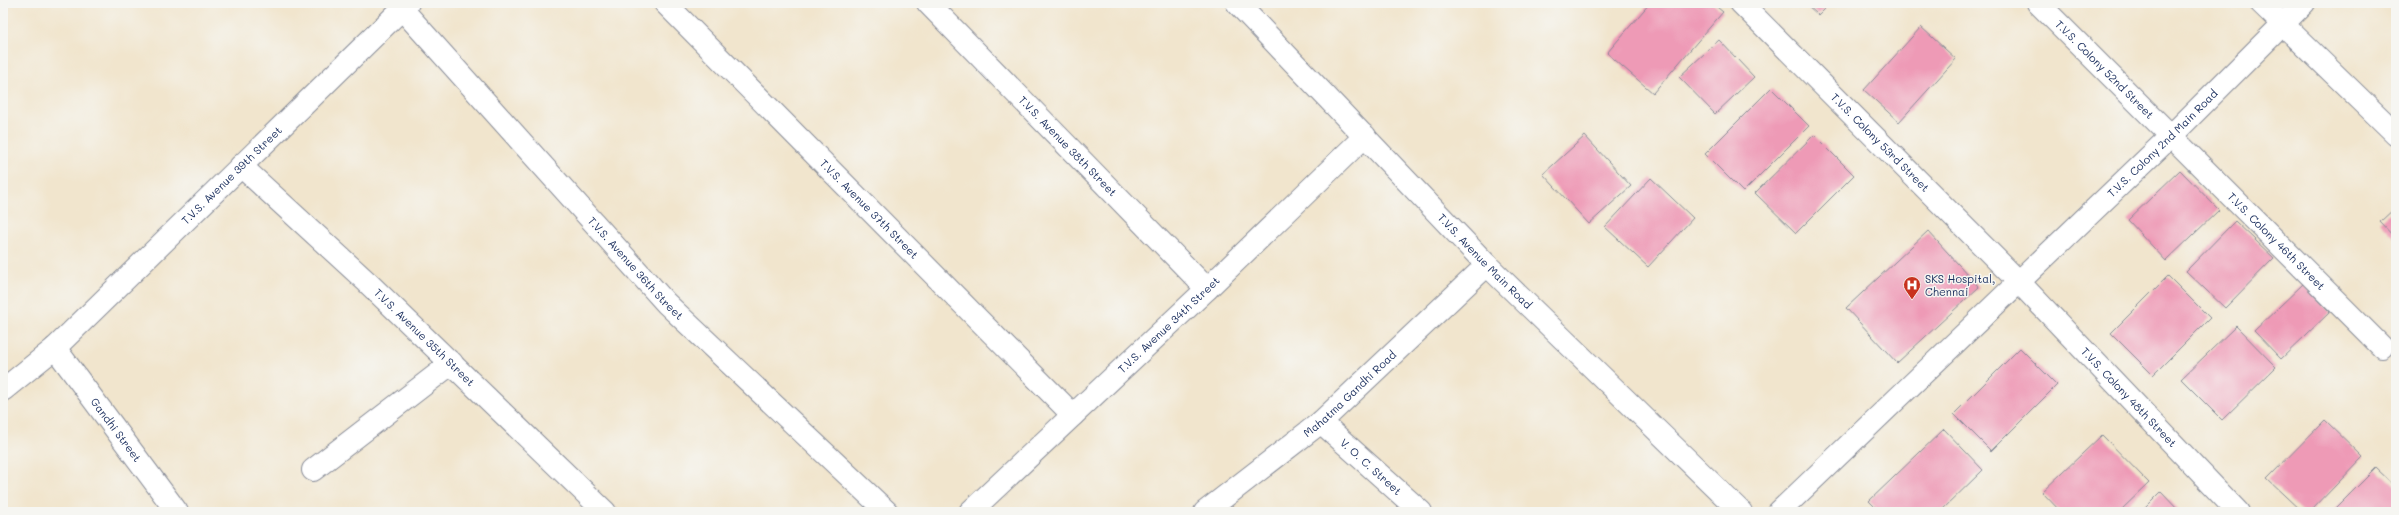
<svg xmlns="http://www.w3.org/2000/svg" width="2399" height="515" font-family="Mali,sans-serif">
	<rect width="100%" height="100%" fill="#f6f6f2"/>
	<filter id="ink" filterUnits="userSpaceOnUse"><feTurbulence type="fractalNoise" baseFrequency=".025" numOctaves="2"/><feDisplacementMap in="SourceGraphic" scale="8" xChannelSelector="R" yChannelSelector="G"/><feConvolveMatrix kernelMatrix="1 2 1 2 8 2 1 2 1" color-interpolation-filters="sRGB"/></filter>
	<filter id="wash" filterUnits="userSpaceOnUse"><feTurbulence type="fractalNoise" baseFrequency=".012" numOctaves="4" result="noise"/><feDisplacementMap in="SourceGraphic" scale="16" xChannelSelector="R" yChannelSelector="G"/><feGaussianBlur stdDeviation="0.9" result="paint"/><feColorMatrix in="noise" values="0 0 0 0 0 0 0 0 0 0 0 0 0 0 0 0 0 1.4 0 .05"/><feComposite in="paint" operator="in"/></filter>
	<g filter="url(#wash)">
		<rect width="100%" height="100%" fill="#f1e5cd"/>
		<g id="blocks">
			<g fill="#ee9ab6">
				<path d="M 1650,3 L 1712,3 L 1723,12 L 1653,93 L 1607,53 Z"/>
				<path d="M 1805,3 L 1830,3 L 1818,15 Z"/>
				<path d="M 1921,27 L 1956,59 L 1899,122 L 1864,90 Z"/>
				<path d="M 1719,40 L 1754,77 L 1715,114 L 1679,77 Z"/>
				<path d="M 1771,88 L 1809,126 L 1743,192 L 1705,154 Z"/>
				<path d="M 1814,135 L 1854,175 L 1796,233 L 1755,193 Z"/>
				<path d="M 1585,136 L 1631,186 L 1589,224 L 1543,174 Z"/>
				<path d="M 2180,170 L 2219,210 L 2166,261 L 2128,220 Z"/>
				<path d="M 1651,178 L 1693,218 L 1648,267 L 1605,227 Z"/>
				<path d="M 2396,207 L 2396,239 L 2380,222 Z"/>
				<path d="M 2235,221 L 2274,258 L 2225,308 L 2186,271 Z"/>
				<path d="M 1928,231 L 1979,287 L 1897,363 L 1846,308 Z"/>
				<path d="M 2168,276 L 2210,318 L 2153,375 L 2111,333 Z"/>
				<path d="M 2303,284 L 2330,312 L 2281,359 L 2254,331 Z"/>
				<path d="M 2236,326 L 2276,367 L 2222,420 L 2181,379 Z"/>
				<path d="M 2020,348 L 2057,385 L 1991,451 L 1954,414 Z"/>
				<path d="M 2325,420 L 2363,457 L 2310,512 L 2302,512 L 2267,479 Z"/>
				<path d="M 1944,429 L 1983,470 L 1940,512 L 1880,512 L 1869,501 Z"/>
				<path d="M 2102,435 L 2149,483 L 2119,512 L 2061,512 L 2042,492 Z"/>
				<path d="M 2376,468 L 2396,487 L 2396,512 L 2332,512 Z"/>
				<path d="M 2161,492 L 2180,512 L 2141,512 Z"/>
			</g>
		</g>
	</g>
	<g filter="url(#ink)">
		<use href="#blocks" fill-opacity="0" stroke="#868a96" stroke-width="1"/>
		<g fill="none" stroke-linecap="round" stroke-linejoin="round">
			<defs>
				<g id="street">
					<path id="s1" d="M 665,3 L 1073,415"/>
					<path id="s2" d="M 928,3 L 1207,289"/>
					<path id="s3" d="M 1237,3 L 1487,265 L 1741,512"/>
					<path id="s4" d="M 1741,3 L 2019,282 L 2238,512"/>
					<path id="s5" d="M 2038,3 L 2382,347"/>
					<path d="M 2261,3 L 2396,134"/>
					<path id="s6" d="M 402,9 L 666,303 L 887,512"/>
					<path id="s7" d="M 241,166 L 367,282 L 605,512"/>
					<path id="s8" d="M 55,348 L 177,512"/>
					<path id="s9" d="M 3,390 L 55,348 L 408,3"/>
					<path id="s10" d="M 1321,422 L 1421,512"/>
					<path d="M 313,470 L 452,363"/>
					<path id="s11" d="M 970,512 L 1207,289 L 1365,136"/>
					<path id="s12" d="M 1205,512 L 1321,422 L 1487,265"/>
					<path id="s13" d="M 1779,512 L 2171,136 L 2304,3"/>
				</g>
			</defs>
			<use href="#street" stroke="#868a96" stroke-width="24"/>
			<use href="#street" stroke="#fff" stroke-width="22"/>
		</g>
	</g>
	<defs>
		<symbol id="hospital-pin" viewBox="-11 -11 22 30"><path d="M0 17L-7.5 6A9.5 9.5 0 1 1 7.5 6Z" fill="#c8321e" stroke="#f6f6f2"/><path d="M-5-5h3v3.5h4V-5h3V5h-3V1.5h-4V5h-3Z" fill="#fff"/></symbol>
	</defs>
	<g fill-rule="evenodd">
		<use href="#hospital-pin" x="1902" y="275" width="20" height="27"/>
	</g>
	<g text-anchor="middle" stroke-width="3" stroke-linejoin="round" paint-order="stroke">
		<g font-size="11" fill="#1b2f5e" stroke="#f6f6f2">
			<text dy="4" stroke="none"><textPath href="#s5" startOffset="94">T.V.S. Colony 52nd Street</textPath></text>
			<text dy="4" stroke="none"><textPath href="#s4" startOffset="197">T.V.S. Colony 53rd Street</textPath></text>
			<text dy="4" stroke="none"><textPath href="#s13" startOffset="532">T.V.S. Colony 2nd Main Road</textPath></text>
			<text dy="4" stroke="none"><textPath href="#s2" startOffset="200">T.V.S. Avenue 38th Street</textPath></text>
			<text dy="4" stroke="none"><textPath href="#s9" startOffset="314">T.V.S. Avenue 39th Street</textPath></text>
			<text dy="4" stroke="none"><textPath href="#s1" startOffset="290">T.V.S. Avenue 37th Street</textPath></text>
			<text dy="4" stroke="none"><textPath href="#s5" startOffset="337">T.V.S. Colony 46th Street</textPath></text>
			<text dy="4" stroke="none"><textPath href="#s3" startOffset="358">T.V.S. Avenue Main Road</textPath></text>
			<text dy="4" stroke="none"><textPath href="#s6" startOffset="349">T.V.S. Avenue 36th Street</textPath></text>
			<text dy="4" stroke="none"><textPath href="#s11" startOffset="273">T.V.S. Avenue 34th Street</textPath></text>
			<text dy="4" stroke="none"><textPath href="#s7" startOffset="251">T.V.S. Avenue 35th Street</textPath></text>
			<text dy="4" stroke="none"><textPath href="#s12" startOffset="187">Mahatma Gandhi Road</textPath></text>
			<text dy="4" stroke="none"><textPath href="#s4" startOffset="553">T.V.S. Colony 48th Street</textPath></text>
			<text dy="4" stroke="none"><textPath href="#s8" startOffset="102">Gandhi Street</textPath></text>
			<text dy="4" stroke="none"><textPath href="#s10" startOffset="67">V. O. C. Street</textPath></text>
		</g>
		<g font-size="11" fill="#1b2f5e" stroke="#f6f6f2" text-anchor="start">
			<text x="1925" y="283">SKS Hospital,<tspan x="1925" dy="13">Chennai</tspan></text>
		</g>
	</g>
	<rect width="2399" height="515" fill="none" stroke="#f6f6f2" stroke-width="16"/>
</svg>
